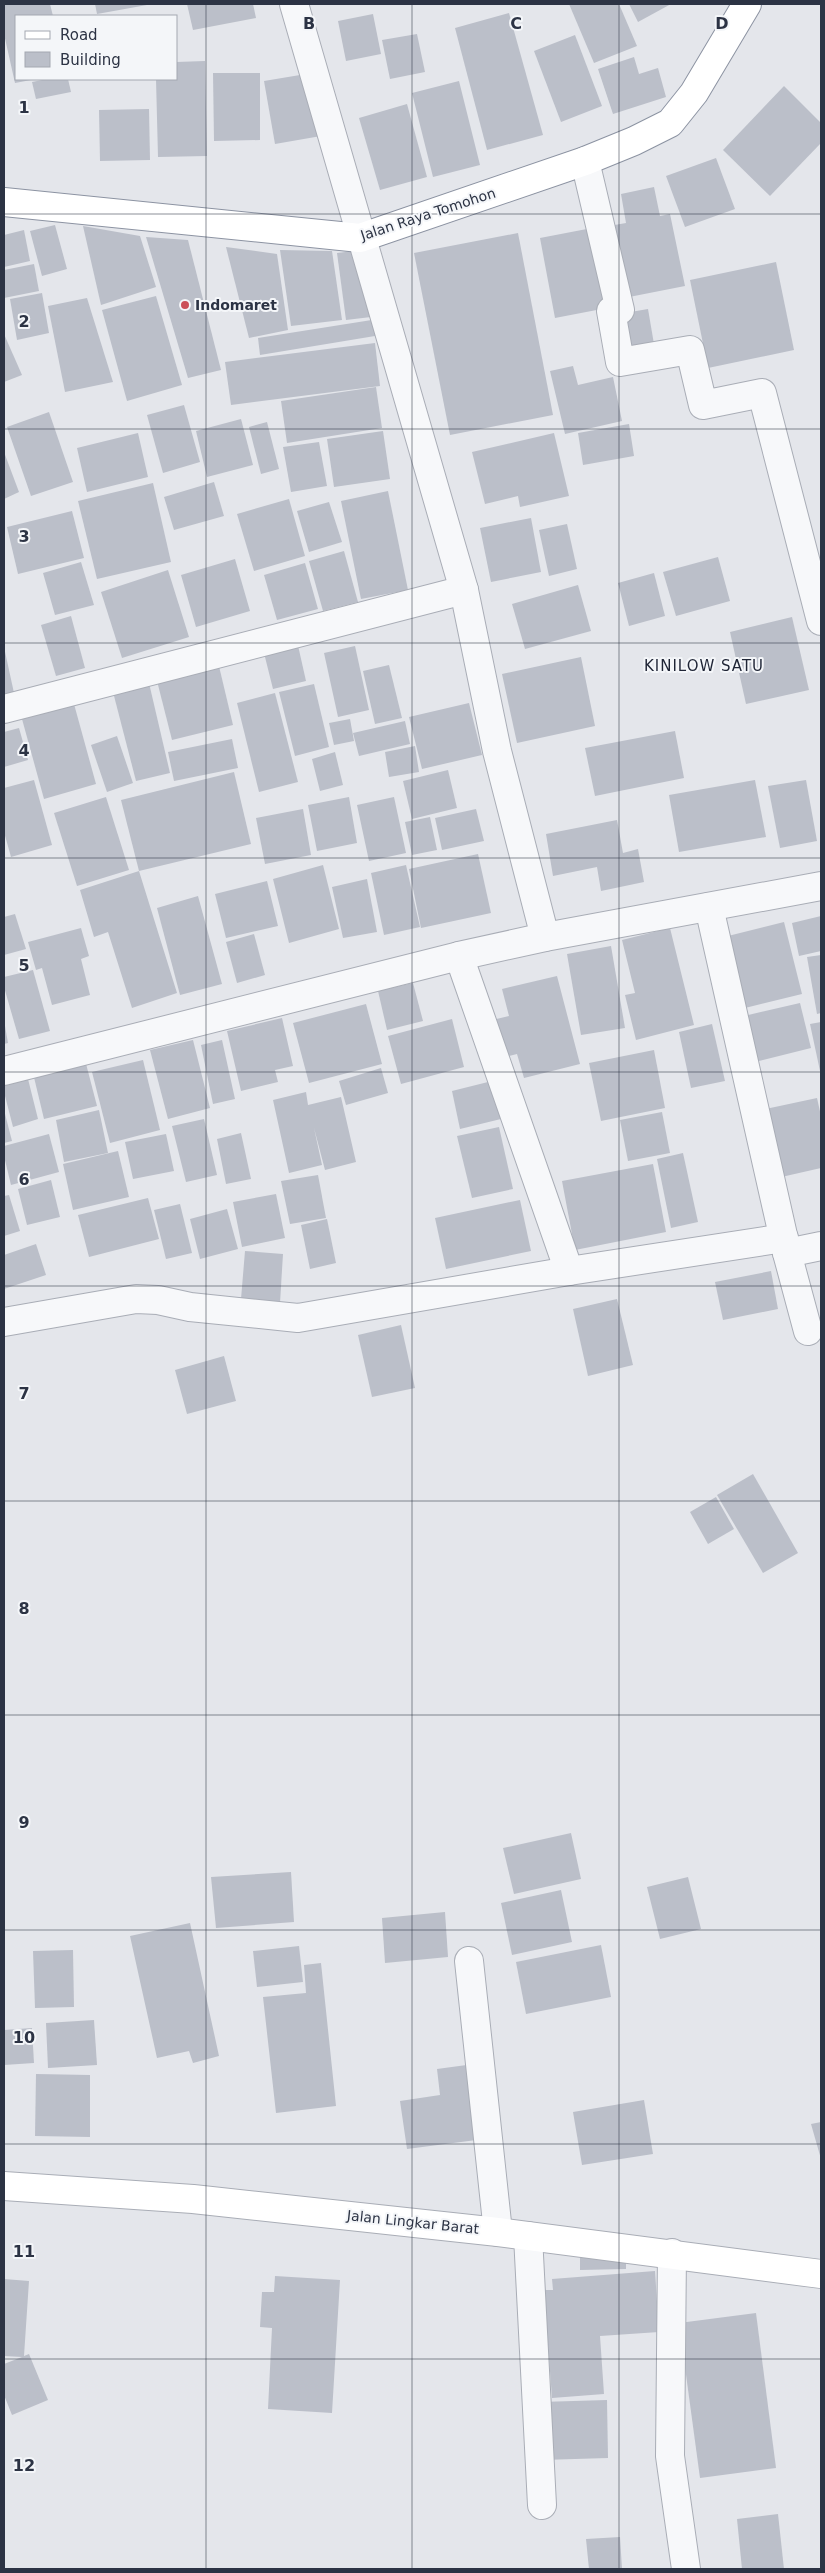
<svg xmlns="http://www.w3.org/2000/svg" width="825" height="2573" font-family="'DejaVu Sans',sans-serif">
	<rect width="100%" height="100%" fill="#e4e6eb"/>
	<g fill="#bbbfc9">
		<path d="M 4,4 L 50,4 L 53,16 L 16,16 L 16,79 L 31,80 L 15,83 L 4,34 Z"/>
		<path d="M 95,4 L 147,4 L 147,5 L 97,14 Z"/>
		<path d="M 187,4 L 253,4 L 256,18 L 193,30 Z"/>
		<path d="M 569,4 L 619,4 L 637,46 L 594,63 Z"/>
		<path d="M 629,4 L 671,4 L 638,22 Z"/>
		<path d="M 509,13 L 543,135 L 487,150 L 455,28 Z"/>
		<path d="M 373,14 L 381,54 L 346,61 L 338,21 Z"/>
		<path d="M 417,34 L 425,72 L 390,79 L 382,40 Z"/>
		<path d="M 575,35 L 602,106 L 561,122 L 534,51 Z"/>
		<path d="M 634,57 L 639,74 L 658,68 L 666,97 L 613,114 L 598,69 Z"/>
		<path d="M 205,61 L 207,156 L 158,157 L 156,79 L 176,79 L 176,62 Z"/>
		<path d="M 213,73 L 260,73 L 260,140 L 214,141 Z"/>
		<path d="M 312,73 L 321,136 L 275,144 L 264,81 Z"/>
		<path d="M 47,79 L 68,79 L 71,92 L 36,99 L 32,82 Z"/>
		<path d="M 459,81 L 480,165 L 433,177 L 412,93 Z"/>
		<path d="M 784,86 L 821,123 L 821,143 L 770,196 L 723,150 Z"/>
		<path d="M 407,104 L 427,177 L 380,190 L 359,118 Z"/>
		<path d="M 149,109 L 150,160 L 100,161 L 99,110 Z"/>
		<path d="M 716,158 L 735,209 L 685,227 L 666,176 Z"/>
		<path d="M 654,187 L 660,216 L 670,214 L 685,286 L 624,298 L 609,226 L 626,223 L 621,194 Z"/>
		<path d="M 55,225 L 67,269 L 42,276 L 30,231 Z"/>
		<path d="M 83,226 L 140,236 L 156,287 L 101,305 Z"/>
		<path d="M 592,228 L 607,308 L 555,318 L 540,238 Z"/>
		<path d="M 24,230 L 30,261 L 4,267 L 4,235 Z"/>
		<path d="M 518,233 L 553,415 L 450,435 L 414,253 Z"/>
		<path d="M 146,237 L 188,240 L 221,370 L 188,378 Z"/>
		<path d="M 226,247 L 277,254 L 288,330 L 249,338 Z"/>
		<path d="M 280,250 L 332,251 L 342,320 L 291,326 Z"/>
		<path d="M 362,250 L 371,317 L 346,320 L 337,253 Z"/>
		<path d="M 776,262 L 794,350 L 708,368 L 690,280 Z"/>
		<path d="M 34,264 L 39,291 L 4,298 L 4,270 Z"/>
		<path d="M 42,293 L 49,333 L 17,340 L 10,299 Z"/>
		<path d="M 156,296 L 182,385 L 127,401 L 102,310 Z"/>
		<path d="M 87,298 L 113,382 L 65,392 L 48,306 Z"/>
		<path d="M 648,309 L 655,350 L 621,356 L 613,315 Z"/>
		<path d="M 378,319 L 381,335 L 260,355 L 258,338 Z"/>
		<path d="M 4,334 L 22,375 L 4,382 Z"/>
		<path d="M 375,343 L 380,386 L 231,405 L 225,362 Z"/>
		<path d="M 573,366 L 578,385 L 613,377 L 622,421 L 565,434 L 550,371 Z"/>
		<path d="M 376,387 L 382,428 L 287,443 L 281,401 Z"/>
		<path d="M 184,405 L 200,462 L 163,473 L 147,415 Z"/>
		<path d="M 49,412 L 73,482 L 31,496 L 7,427 Z"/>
		<path d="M 241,419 L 253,465 L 207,477 L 196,431 Z"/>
		<path d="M 267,422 L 279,469 L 261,474 L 249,427 Z"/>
		<path d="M 629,424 L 634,456 L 583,465 L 578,433 Z"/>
		<path d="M 383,431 L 390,479 L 334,487 L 327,439 Z"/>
		<path d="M 138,433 L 148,477 L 87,492 L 77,448 Z"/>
		<path d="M 554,433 L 569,496 L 520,507 L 518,496 L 485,504 L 472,452 Z"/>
		<path d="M 319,442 L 327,486 L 291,492 L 283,447 Z"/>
		<path d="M 4,452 L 19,492 L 4,499 Z"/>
		<path d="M 214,482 L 224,516 L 174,530 L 164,497 Z"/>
		<path d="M 153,483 L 171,562 L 97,579 L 78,501 Z"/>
		<path d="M 388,491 L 408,590 L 361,599 L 341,501 Z"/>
		<path d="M 289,499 L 305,556 L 254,571 L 237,514 Z"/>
		<path d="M 329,502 L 342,542 L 309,552 L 297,511 Z"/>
		<path d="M 72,511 L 84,558 L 18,574 L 7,527 Z"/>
		<path d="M 531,518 L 541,572 L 491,582 L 480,528 Z"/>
		<path d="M 567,524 L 577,569 L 549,576 L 539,530 Z"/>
		<path d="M 344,551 L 358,602 L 323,611 L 309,561 Z"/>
		<path d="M 718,557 L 730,601 L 676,616 L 663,572 Z"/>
		<path d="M 235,559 L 250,611 L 196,627 L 181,575 Z"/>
		<path d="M 81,562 L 94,605 L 55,615 L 43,573 Z"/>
		<path d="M 305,563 L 318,609 L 277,620 L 264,575 Z"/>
		<path d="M 168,570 L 189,637 L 122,658 L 101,592 Z"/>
		<path d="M 654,573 L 665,616 L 629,626 L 618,583 Z"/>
		<path d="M 578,585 L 591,631 L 525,649 L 512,604 Z"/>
		<path d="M 71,616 L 85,668 L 56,676 L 41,625 Z"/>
		<path d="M 792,617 L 809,690 L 746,704 L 730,632 Z"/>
		<path d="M 297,641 L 306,681 L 273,689 L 263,649 Z"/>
		<path d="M 355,646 L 369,710 L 338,717 L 324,653 Z"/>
		<path d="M 4,647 L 14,693 L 4,696 Z"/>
		<path d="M 581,657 L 595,726 L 517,743 L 502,674 Z"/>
		<path d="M 218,662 L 233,725 L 172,740 L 156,677 Z"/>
		<path d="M 389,665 L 402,718 L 375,724 L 363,671 Z"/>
		<path d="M 149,683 L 170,773 L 136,781 L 113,692 Z"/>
		<path d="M 314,684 L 329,747 L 295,756 L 279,692 Z"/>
		<path d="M 275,693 L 298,782 L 259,792 L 237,703 Z"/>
		<path d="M 469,703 L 482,755 L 422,769 L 409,717 Z"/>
		<path d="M 74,704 L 96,784 L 44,799 L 22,719 Z"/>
		<path d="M 350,719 L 354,741 L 334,745 L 329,723 Z"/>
		<path d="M 405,721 L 410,744 L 359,756 L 353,733 Z"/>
		<path d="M 19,728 L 28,760 L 4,767 L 4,732 Z"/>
		<path d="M 675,731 L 684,778 L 595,796 L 585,748 Z"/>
		<path d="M 117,736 L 133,783 L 107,792 L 91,745 Z"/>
		<path d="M 232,739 L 238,768 L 174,781 L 168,752 Z"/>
		<path d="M 415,746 L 419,772 L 389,777 L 385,752 Z"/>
		<path d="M 335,752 L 343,785 L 320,791 L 312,759 Z"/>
		<path d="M 448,770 L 457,808 L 412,819 L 403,781 Z"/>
		<path d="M 234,772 L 251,844 L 139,871 L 121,800 Z"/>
		<path d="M 34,780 L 52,845 L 11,857 L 4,832 L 4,788 Z"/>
		<path d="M 755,780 L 766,837 L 679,852 L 669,795 Z"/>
		<path d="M 806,780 L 817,841 L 780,848 L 768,786 Z"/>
		<path d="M 106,797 L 129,870 L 77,886 L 54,813 Z"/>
		<path d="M 349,797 L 357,843 L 317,851 L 308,805 Z"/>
		<path d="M 394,797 L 406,853 L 369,861 L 357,805 Z"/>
		<path d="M 303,809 L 311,855 L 265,864 L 256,818 Z"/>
		<path d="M 476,809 L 484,841 L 442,850 L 435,818 Z"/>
		<path d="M 430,817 L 437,850 L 412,855 L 405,822 Z"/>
		<path d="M 617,820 L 623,853 L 638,849 L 644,882 L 601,891 L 597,867 L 553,876 L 546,834 Z"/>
		<path d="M 478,854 L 491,913 L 421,928 L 409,869 Z"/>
		<path d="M 323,865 L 339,929 L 289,943 L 273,879 Z"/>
		<path d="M 406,865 L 420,927 L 384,935 L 371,873 Z"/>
		<path d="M 139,871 L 177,993 L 132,1008 L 108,932 L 94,937 L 80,890 Z"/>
		<path d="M 367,879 L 377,932 L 343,938 L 332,887 Z"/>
		<path d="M 267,881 L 278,926 L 226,938 L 215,894 Z"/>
		<path d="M 198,896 L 222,984 L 180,995 L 157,908 Z"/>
		<path d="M 15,914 L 26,949 L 4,955 L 4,917 Z"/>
		<path d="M 821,916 L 821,951 L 799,956 L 792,923 Z"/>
		<path d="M 784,922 L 802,994 L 741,1009 L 724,937 Z"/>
		<path d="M 81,928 L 89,956 L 81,959 L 90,995 L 52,1005 L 42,968 L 36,970 L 28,942 Z"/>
		<path d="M 670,928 L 694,1025 L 636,1040 L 625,995 L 635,993 L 622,940 Z"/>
		<path d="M 254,934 L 265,975 L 237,983 L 226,942 Z"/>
		<path d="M 611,946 L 625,1028 L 581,1035 L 567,954 Z"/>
		<path d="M 821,955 L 821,1013 L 817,1014 L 807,957 Z"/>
		<path d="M 33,970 L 50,1031 L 19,1039 L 4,987 L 4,977 Z"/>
		<path d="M 557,976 L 580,1064 L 524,1078 L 517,1054 L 497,1059 L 488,1021 L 509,1016 L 502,989 Z"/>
		<path d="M 413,983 L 423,1021 L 387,1030 L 378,991 Z"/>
		<path d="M 800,1003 L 811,1048 L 755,1062 L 744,1016 Z"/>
		<path d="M 366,1004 L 382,1064 L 309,1083 L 293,1023 Z"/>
		<path d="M 282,1018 L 293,1066 L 275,1070 L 278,1082 L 241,1091 L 227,1031 Z"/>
		<path d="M 452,1019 L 464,1067 L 401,1084 L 388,1036 Z"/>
		<path d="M 821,1022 L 821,1071 L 820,1071 L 810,1024 Z"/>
		<path d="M 712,1024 L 725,1081 L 691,1088 L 679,1032 Z"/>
		<path d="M 5,1026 L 8,1043 L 4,1044 L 4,1027 Z"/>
		<path d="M 193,1040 L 210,1108 L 168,1119 L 150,1050 Z"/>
		<path d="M 222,1040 L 235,1099 L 213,1104 L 201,1045 Z"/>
		<path d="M 654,1050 L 665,1108 L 601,1121 L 589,1063 Z"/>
		<path d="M 84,1056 L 97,1106 L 44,1119 L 32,1069 Z"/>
		<path d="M 143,1060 L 160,1130 L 110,1143 L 92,1072 Z"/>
		<path d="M 381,1068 L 388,1093 L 346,1105 L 339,1081 Z"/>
		<path d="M 27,1075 L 38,1119 L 13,1127 L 4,1092 L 4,1081 Z"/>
		<path d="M 496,1080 L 505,1118 L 460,1129 L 452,1091 Z"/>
		<path d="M 306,1092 L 308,1105 L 341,1097 L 356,1162 L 325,1170 L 314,1128 L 322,1165 L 289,1173 L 273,1100 Z"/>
		<path d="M 817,1098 L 821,1116 L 821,1168 L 777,1178 L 761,1110 Z"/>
		<path d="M 4,1110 L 12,1141 L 4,1143 Z"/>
		<path d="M 99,1110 L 108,1153 L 64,1162 L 56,1120 Z"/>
		<path d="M 662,1112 L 670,1153 L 628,1161 L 620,1120 Z"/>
		<path d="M 204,1119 L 217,1175 L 186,1182 L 172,1126 Z"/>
		<path d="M 499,1127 L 513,1189 L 472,1198 L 457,1136 Z"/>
		<path d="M 241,1133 L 251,1179 L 226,1184 L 217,1139 Z"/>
		<path d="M 49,1134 L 59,1172 L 11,1185 L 4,1156 L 4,1146 Z"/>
		<path d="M 166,1134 L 174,1171 L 133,1179 L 125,1142 Z"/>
		<path d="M 118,1151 L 129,1197 L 73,1210 L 63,1164 Z"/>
		<path d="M 683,1153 L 698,1222 L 671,1228 L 657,1159 Z"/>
		<path d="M 653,1164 L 666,1232 L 575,1250 L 562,1181 Z"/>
		<path d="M 318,1175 L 326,1218 L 290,1224 L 281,1181 Z"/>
		<path d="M 51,1180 L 60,1217 L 27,1225 L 18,1189 Z"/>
		<path d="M 276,1194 L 285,1238 L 242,1247 L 233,1202 Z"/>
		<path d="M 9,1195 L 20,1231 L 4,1236 L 4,1196 Z"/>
		<path d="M 148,1198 L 159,1239 L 89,1257 L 78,1215 Z"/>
		<path d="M 520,1200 L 531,1251 L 446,1269 L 435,1218 Z"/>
		<path d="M 180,1204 L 192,1253 L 166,1259 L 154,1210 Z"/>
		<path d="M 227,1209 L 238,1249 L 200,1259 L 190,1219 Z"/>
		<path d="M 327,1219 L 336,1263 L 310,1269 L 301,1225 Z"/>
		<path d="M 36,1244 L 46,1275 L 4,1289 L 4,1255 Z"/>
		<path d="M 245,1251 L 283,1254 L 280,1303 L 241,1299 Z"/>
		<path d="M 771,1271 L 778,1309 L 723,1320 L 715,1282 Z"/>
		<path d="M 617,1299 L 633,1365 L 588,1376 L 573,1309 Z"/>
		<path d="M 401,1325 L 415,1388 L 372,1397 L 358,1335 Z"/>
		<path d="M 224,1356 L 236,1401 L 187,1414 L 175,1370 Z"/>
		<path d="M 753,1474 L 798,1553 L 763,1573 L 717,1495 Z"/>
		<path d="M 716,1497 L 734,1529 L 708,1544 L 690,1512 Z"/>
		<path d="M 571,1833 L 581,1879 L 514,1894 L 503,1848 Z"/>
		<path d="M 291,1872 L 294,1922 L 216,1928 L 211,1877 Z"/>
		<path d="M 688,1877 L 701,1929 L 660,1939 L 647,1887 Z"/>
		<path d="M 561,1890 L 572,1942 L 512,1955 L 501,1903 Z"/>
		<path d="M 445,1912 L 448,1957 L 385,1963 L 382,1918 Z"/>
		<path d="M 190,1923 L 219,2056 L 193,2063 L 189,2051 L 157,2058 L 130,1936 Z"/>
		<path d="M 601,1945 L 611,1997 L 526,2014 L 516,1962 Z"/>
		<path d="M 299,1946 L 303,1982 L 257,1987 L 253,1951 Z"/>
		<path d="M 73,1950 L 74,2007 L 35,2008 L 33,1951 Z"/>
		<path d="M 321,1963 L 336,2106 L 276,2113 L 263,1997 L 306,1993 L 304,1965 Z"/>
		<path d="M 94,2020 L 97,2065 L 48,2068 L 46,2023 Z"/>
		<path d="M 32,2028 L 34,2063 L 4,2065 L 4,2030 Z"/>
		<path d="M 474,2064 L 484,2139 L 407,2149 L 400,2101 L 440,2095 L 437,2069 Z"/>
		<path d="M 36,2074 L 90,2075 L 90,2137 L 35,2136 Z"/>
		<path d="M 644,2100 L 653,2154 L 582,2165 L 573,2112 Z"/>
		<path d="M 821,2122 L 821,2159 L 811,2124 Z"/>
		<path d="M 580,2250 L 626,2250 L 626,2269 L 580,2270 Z"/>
		<path d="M 655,2271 L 659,2332 L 600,2336 L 604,2394 L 552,2398 L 544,2290 L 553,2290 L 552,2279 Z"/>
		<path d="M 275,2276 L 340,2280 L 332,2413 L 268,2409 L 272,2328 L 260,2327 L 262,2292 L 274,2292 Z"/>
		<path d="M 4,2279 L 29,2281 L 24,2356 L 29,2354 L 48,2400 L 12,2415 L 4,2395 L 4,2364 L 22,2357 L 4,2356 Z"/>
		<path d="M 756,2313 L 776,2468 L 700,2478 L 679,2323 Z"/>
		<path d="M 607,2400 L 608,2458 L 542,2460 L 540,2402 Z"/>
		<path d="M 778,2514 L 784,2569 L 742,2569 L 737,2519 Z"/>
		<path d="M 620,2537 L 622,2569 L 589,2569 L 586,2539 Z"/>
	</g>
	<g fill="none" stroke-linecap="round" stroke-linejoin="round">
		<defs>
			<g id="street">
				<path d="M 294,4 L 464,590 L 497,751 L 545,937"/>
				<path d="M 585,161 L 620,310 L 611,311 L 620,362 L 690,350 L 703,405 L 762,393 L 821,621"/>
				<path d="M 4,709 L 464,590"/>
				<path d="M 709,907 L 787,1253 L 808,1331"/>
				<path d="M 459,956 L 569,1271"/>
				<path d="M 4,1071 L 459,956 L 545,937 L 821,886"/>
				<path d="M 787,1253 L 821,1246"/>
				<path d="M 4,1322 L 136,1299 L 158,1300 L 190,1307 L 298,1318 L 569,1271 L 784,1238"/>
				<path d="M 469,1961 L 498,2232"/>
				<path d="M 528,2236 L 542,2505"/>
				<path d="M 672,2253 L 670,2456 L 686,2569"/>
			</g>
			<path id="secondary" d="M 4,2186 L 193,2199 L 498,2232 L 821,2274"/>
			<path id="highway" d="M 4,202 L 360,238 L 585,161 L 634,141 L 670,123 L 694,93 L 747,4"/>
		</defs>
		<use href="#street" stroke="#a9adb6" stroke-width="30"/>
		<use href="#secondary" stroke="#a9adb6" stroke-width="30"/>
		<use href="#highway" stroke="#8c93a2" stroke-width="30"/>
		<use href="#street" stroke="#f7f8fa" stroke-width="28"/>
		<use href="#secondary" stroke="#fff" stroke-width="28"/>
		<use href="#highway" stroke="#fff" stroke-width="28"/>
	</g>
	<path fill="none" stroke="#2c3344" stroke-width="1" stroke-opacity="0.55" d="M 206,4 L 206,2569M 412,4 L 412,2569M 619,4 L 619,2569M 4,214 L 821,214M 4,429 L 821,429M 4,643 L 821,643M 4,858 L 821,858M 4,1072 L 821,1072M 4,1286 L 821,1286M 4,1501 L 821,1501M 4,1715 L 821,1715M 4,1930 L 821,1930M 4,2144 L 821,2144M 4,2359 L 821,2359"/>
	<circle fill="#cb4f58" stroke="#f4f6f9" stroke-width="2" cx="185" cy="305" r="5"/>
	<g text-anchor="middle" stroke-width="4" stroke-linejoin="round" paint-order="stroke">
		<g font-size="14" fill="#2c3344" stroke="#f4f6f9">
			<text transform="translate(428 214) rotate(-18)" y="5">Jalan Raya Tomohon</text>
			<text transform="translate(413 2222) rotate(6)" y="5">Jalan Lingkar Barat</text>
		</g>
		<g font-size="14" font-weight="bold" fill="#2c3344" stroke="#f4f6f9" text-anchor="start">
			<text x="195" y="310">Indomaret</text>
		</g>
		<g font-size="15" letter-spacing="1" fill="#1e2435" stroke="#f4f6f9">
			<text x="704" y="671">KINILOW SATU</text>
		</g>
	</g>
	<g font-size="16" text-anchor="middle" font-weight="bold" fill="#2c3344" stroke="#f4f6f9" stroke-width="4" stroke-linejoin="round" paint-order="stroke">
		<text x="309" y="29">B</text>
		<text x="516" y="29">C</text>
		<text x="722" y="29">D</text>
		<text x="24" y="113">1</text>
		<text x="24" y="327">2</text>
		<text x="24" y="542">3</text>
		<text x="24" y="756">4</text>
		<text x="24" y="971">5</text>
		<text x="24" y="1185">6</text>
		<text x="24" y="1399">7</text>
		<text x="24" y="1614">8</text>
		<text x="24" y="1828">9</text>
		<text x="24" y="2043">10</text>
		<text x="24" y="2257">11</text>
		<text x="24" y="2471">12</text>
	</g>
	<rect width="825" height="2573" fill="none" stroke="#2c3344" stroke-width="10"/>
	<rect x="15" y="15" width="162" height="65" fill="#f4f6f9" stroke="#a4a8b1"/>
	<rect x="25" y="31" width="25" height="8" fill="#ffffff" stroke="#a4a8b1"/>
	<text x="60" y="40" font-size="15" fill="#2c3344">Road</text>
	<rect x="25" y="52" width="25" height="15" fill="#bbbfc9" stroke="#a4a8b1"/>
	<text x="60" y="65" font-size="15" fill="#2c3344">Building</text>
</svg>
